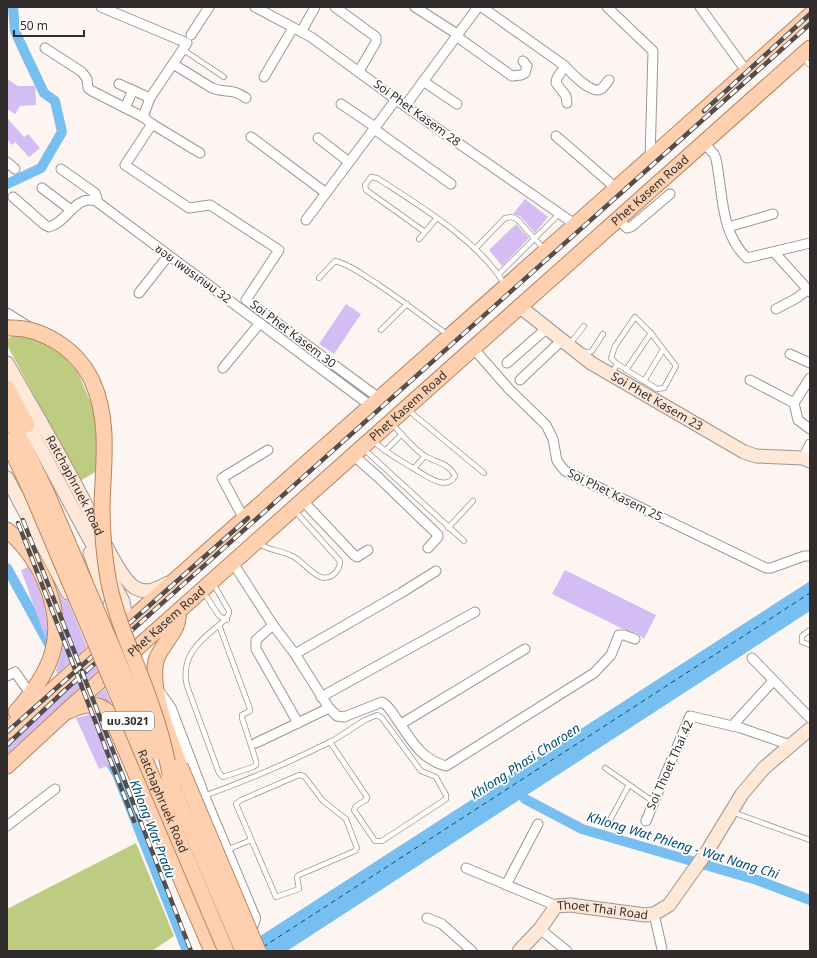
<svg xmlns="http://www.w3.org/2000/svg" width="817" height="958" font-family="'Noto Sans','Noto Sans Thai',sans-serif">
	<rect width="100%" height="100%" fill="#fcf5f1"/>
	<g fill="#bdcc80">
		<path d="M 36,325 L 78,373 L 98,419 L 97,471 L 80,481 L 7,345 L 7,339 Z"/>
		<path d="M 136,843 L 174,936 L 152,951 L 7,951 L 7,909 Z"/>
	</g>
	<path fill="#77bef1" d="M 810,581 L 810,611 L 287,951 L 237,951 Z"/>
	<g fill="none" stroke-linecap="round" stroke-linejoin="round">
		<g stroke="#77bef1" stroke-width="10">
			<path d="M 7,184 L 41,168 L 62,132 L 55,101 L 44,93 L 25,53 L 15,31 L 13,7"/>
			<path d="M 7,568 L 49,644"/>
			<path d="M 105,753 L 117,774 L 187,951"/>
			<path d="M 517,787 L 525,799 L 582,829 L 757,880 L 810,900"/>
		</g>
		<path stroke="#004d77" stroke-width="1" stroke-dasharray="5 4" stroke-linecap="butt" d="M 263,947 L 810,593"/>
	</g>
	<g fill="#d3bdf3">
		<path d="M 7,79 L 18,86 L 35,86 L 36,105 L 20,106 L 15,114 L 7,109 Z"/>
		<path d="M 7,118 L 24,137 L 28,134 L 40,148 L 29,157 L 15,142 L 12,145 L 7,139 Z"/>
		<path d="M 525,199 L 548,217 L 535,233 L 520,216 L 513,214 Z"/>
		<path d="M 516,224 L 529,238 L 502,266 L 489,250 Z"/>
		<path d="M 346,304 L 361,314 L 334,354 L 319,344 Z"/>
		<path d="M 28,567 L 38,587 L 44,605 L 47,621 L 46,640 L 21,570 Z"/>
		<path d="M 565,570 L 656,615 L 644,639 L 637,633 L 623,629 L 552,594 Z"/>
		<path d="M 58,591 L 63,600 L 68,601 L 87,647 L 57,674 L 56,670 L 61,655 L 64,637 L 64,619 Z"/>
		<path d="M 95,664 L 98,671 L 7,754 L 7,740 L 13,738 Z"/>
		<path d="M 105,689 L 111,703 L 96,696 Z"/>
		<path d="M 91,714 L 97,715 L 102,719 L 120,761 L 99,769 L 76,718 Z"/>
	</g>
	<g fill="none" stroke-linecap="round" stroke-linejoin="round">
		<defs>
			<g id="service">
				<path d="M 182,49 L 224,77"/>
				<path d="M 803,58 L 810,65"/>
				<path d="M 425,232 L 366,190 L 365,185 L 371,177 L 377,178 C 420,206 479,241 505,285"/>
				<path d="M 419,239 L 437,218"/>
				<path d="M 475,249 L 505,218 L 511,217 L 517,219 L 544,249"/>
				<path d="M 499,274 L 559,214"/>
				<path d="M 319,278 L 335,261 C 349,264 363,275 376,283 C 400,299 424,317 448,335"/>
				<path d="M 381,330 L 407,304"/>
				<path d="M 569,345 L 584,326"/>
				<path d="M 584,351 L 587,353 L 592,351 L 603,334"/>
				<path d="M 626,370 L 651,333"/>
				<path d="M 612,373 L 617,364 L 611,358 L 615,346 L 635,317 L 651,333 L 676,366 L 664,388 L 657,389 L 617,364"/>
				<path d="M 644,381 L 663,350"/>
				<path d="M 408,410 L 484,473"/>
				<path d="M 372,440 C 385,452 396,458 411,467 C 423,473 445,493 455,476 C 449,463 435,462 425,456 C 413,449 401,433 391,423"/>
				<path d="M 364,449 L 464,541"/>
				<path d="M 385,451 L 402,434"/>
				<path d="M 414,468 L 425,456"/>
				<path d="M 448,528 L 473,501"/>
				<path d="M 258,543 C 269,551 281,550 292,556 C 306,562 318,586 333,575 C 338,571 340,567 340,561 L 295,511"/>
				<path d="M 213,583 L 229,611 C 231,626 176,641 187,686 L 219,773 L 223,777 L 253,767 L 256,765 L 256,761 L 242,718 L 242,715 L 250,711 L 250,709 L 219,625"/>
				<path d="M 203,591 L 219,616 L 227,620"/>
				<path d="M 810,630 L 802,636 L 802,642 L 810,645"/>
				<path d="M 605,768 L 654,802"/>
				<path d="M 299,775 L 304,776 L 323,801 L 346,819 L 357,848 L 355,851 L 299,875 L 297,877 L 299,889 L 276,897 L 236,804 L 241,800 Z"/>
				<path d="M 204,796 C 249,780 292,761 334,740 L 365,720 L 377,715 L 382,718 L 421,771 L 436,777 L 446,795 L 446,799 L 382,841 L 375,841 L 354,810 L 356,806 L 366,800 L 367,797 L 330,742"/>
				<path d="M 732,812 L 810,840"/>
				<path d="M 611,818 L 629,785"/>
				<path d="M 227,850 L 251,840"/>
			</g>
			<g id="minor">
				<path d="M 101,7 L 187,43 L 150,98 L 143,117 L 152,124 L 125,165 L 189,208 L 210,205 L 279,250 L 246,300 L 379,398"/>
				<path d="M 255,7 L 311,37 L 405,106 L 576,225"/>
				<path d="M 335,7 L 376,37 L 376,42 L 359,71"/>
				<path d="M 415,7 L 457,34"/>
				<path d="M 482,7 L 565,66 C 571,73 592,95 601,89 C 604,87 607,82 609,80"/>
				<path d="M 607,7 L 653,51 L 650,159"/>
				<path d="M 700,7 L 747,72"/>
				<path d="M 301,32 L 315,7"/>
				<path d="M 191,35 L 209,7"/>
				<path d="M 456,36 L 512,76 L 521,75 L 525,73 L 527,66 L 523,61"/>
				<path d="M 45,48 L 82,72 L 87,79 L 88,88 L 92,91 L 143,117"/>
				<path d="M 173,64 L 212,88 C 226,94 231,87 246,98"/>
				<path d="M 565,66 L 557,78 L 556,83 L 566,96 L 567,103"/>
				<path d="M 264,77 L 293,28"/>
				<path d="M 423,81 L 457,104"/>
				<path d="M 119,84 L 150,98"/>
				<path d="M 341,104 L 375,127"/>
				<path d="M 405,106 L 478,7"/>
				<path d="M 125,108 L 133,90"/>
				<path d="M 152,124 L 200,153"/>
				<path d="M 374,129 L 451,184"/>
				<path d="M 556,136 L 617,189"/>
				<path d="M 251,137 L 326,193"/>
				<path d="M 318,138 L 349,162"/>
				<path d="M 703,142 L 714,154 L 716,159 C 723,192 720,233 747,258 L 810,243"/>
				<path d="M 7,162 L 15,169"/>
				<path d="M 61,169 L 95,193 L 97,198 L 96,201"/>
				<path d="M 42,188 L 71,210"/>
				<path d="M 13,197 L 45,225 L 49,227 C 67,223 75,194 96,201 L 371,406"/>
				<path d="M 617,218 L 627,228 L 631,227 L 670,194"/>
				<path d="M 306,220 L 397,98"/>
				<path d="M 728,227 L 773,214"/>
				<path d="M 774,252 L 810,292"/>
				<path d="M 139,293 L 168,256"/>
				<path d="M 776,309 L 797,298 L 807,290"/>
				<path d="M 7,313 L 29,327"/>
				<path d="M 473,348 L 509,389 L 546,425 L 553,439 L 557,461 L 565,471 L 766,568 L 771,568 L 804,556 L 810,556"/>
				<path d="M 790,354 L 810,363"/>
				<path d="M 507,363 L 547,328"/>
				<path d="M 223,368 L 260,323"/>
				<path d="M 810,378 L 794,403 L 798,420 L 810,429"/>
				<path d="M 520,380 L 561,341"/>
				<path d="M 750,380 L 794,403"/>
				<path d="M 353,455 L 378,477 L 438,535 L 438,537 L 428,548"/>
				<path d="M 803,458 L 810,444"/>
				<path d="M 303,501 L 354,555 L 357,557 L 368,550"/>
				<path d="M 244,519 L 222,478 L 268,450"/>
				<path d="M 233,563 L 273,625 L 295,654 L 329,708 L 337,716 L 344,717 L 382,702 C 388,705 392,712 396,718 C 410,738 420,759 446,766 L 594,673 L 611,655 L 619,635 L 624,635 L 635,639"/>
				<path d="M 273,625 L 256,640 L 256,649 L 298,723"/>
				<path d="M 295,654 L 401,593 L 436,571"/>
				<path d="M 752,658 L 810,718"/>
				<path d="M 7,676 L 15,672 L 31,695"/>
				<path d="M 321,697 L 475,612"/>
				<path d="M 401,724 L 525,649"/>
				<path d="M 732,726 L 773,681"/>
				<path d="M 256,743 L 329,708"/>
				<path d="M 646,821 L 690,716 L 741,728 L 790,745"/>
				<path d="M 7,826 L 55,789"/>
				<path d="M 466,868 L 557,906"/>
				<path d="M 506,885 L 538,824"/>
				<path d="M 654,914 L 662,949"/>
				<path d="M 427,918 L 442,924 L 472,951"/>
				<path d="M 540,929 L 567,951"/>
			</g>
			<path id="tertiary" d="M 158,692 L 170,709 L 203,796 L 254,918 C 251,936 227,945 218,924"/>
			<g id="secondary">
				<path id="s1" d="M 519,306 L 591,363 L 744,452 L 756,456 L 803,458 L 810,461"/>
				<path id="s2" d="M 7,363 C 34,411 63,459 88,509 C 96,526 119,577 134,587 C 146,595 157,589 168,583"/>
				<path d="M 7,377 L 16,398"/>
				<path d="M 23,416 L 123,601 L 125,612 L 125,631"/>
				<path d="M 7,478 L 68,593"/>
				<path d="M 87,607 L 96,603 C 104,585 96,570 90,553"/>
				<path id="s3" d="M 519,951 L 540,929 L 554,909 L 557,906 L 570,905 L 645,915 L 654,914 L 669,905 L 708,850 L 742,794 L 764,768 L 810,729"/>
			</g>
			<g id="primary">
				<path d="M 7,388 L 27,425"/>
				<path d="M 7,412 L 45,489"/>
				<path d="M 7,440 L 31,491"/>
				<path d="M 7,530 C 25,545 37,562 46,584 C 68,637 51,672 16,712"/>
				<path d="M 178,614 C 180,631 160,645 156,661 C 149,691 170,738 180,766"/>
				<path d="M 69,711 C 83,704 99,701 110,714 L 212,951"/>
				<path d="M 7,731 C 273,490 544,255 810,15"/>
				<path id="s4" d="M 7,766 L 73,705 L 810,48"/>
			</g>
		</defs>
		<use href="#service" stroke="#9d9793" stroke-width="6"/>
		<use href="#minor" stroke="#9d9793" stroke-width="11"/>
		<use href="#tertiary" stroke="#9d9793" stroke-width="14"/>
		<use href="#secondary" stroke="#9d9793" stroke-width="15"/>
		<use href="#primary" stroke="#b7835e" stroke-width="17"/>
		<use href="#service" stroke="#fff" stroke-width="4.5"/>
		<use href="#minor" stroke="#fff" stroke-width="9"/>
		<use href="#tertiary" stroke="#fff" stroke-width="12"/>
		<use href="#secondary" stroke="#ffe8d7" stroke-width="13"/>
		<use href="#primary" stroke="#ffd0af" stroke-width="15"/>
		<defs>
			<g id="rail">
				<path d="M 704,111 L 810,14"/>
				<path d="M 23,520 L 191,951"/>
				<path d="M 18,523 L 134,821"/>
				<path d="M 7,732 L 248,518"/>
				<path d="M 7,745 L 64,691 L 810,24"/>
			</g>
		</defs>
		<use href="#rail" stroke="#524e4d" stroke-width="4.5"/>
		<use href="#rail" stroke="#fff" stroke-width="3" stroke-dasharray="9" stroke-linecap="butt"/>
		<defs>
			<g id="primary-bridge">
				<path d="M 7,328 C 43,326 79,351 93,383 C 110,422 103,465 102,506 C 102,530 104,555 108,578 C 116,623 139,666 153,710 C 162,735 168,762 173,789"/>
				<path d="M 45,489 L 157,752"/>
				<path id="s5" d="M 31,491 L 226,951"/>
				<path d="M 180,766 L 258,951"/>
				<path d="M 169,779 L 243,951"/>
			</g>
		</defs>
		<use href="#primary-bridge" stroke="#b7835e" stroke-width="17" stroke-linecap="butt"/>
		<use href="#primary-bridge" stroke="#ffd0af" stroke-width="15"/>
	</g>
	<g text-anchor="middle" stroke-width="3.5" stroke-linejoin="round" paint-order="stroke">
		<rect fill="#fff" stroke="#6e6c6b" stroke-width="1" x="102" y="712" width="52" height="18" rx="3"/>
		<g font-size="11" font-weight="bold" fill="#302d2c">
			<text x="128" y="725">นบ.3021</text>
		</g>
		<g font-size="12" fill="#302d2c" stroke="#fff">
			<text transform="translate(417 113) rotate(36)" y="4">Soi Phet Kasem 28</text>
			<text dy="4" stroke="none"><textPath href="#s4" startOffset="863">Phet Kasem Road</textPath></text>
			<text transform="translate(193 274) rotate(36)" y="4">ซอย เพชรเกษม 32</text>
			<text transform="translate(293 334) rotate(37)" y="4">Soi Phet Kasem 30</text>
			<text dy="4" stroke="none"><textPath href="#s1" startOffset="168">Soi Phet Kasem 23</textPath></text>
			<text dy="4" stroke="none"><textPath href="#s4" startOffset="539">Phet Kasem Road</textPath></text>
			<text dy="4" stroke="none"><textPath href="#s2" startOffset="140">Ratchaphruek Road</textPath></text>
			<text transform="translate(615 495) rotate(26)" y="4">Soi Phet Kasem 25</text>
			<text dy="4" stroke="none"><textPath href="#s4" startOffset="215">Phet Kasem Road</textPath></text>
			<text transform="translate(670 765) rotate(-66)" y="4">Soi Thoet Thai 42</text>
			<text dy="4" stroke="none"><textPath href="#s5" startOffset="337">Ratchaphruek Road</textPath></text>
			<text dy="4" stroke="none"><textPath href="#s3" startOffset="105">Thoet Thai Road</textPath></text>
		</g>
		<g font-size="13" font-style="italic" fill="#004d77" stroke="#fff">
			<text transform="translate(525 761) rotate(-33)" y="5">Khlong Phasi Charoen</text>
			<text transform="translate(153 829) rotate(69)" y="5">Khlong Wat Pradu</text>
			<text transform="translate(683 845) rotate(17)" y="5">Khlong Wat Phleng - Wat Nang Chi</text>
		</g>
	</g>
	<rect width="817" height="958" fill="none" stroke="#302d2c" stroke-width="16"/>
	<path d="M14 30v6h70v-6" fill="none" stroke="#302d2c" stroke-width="2"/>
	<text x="20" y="30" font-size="12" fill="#302d2c" stroke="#ffffff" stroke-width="3" paint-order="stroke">50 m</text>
</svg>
